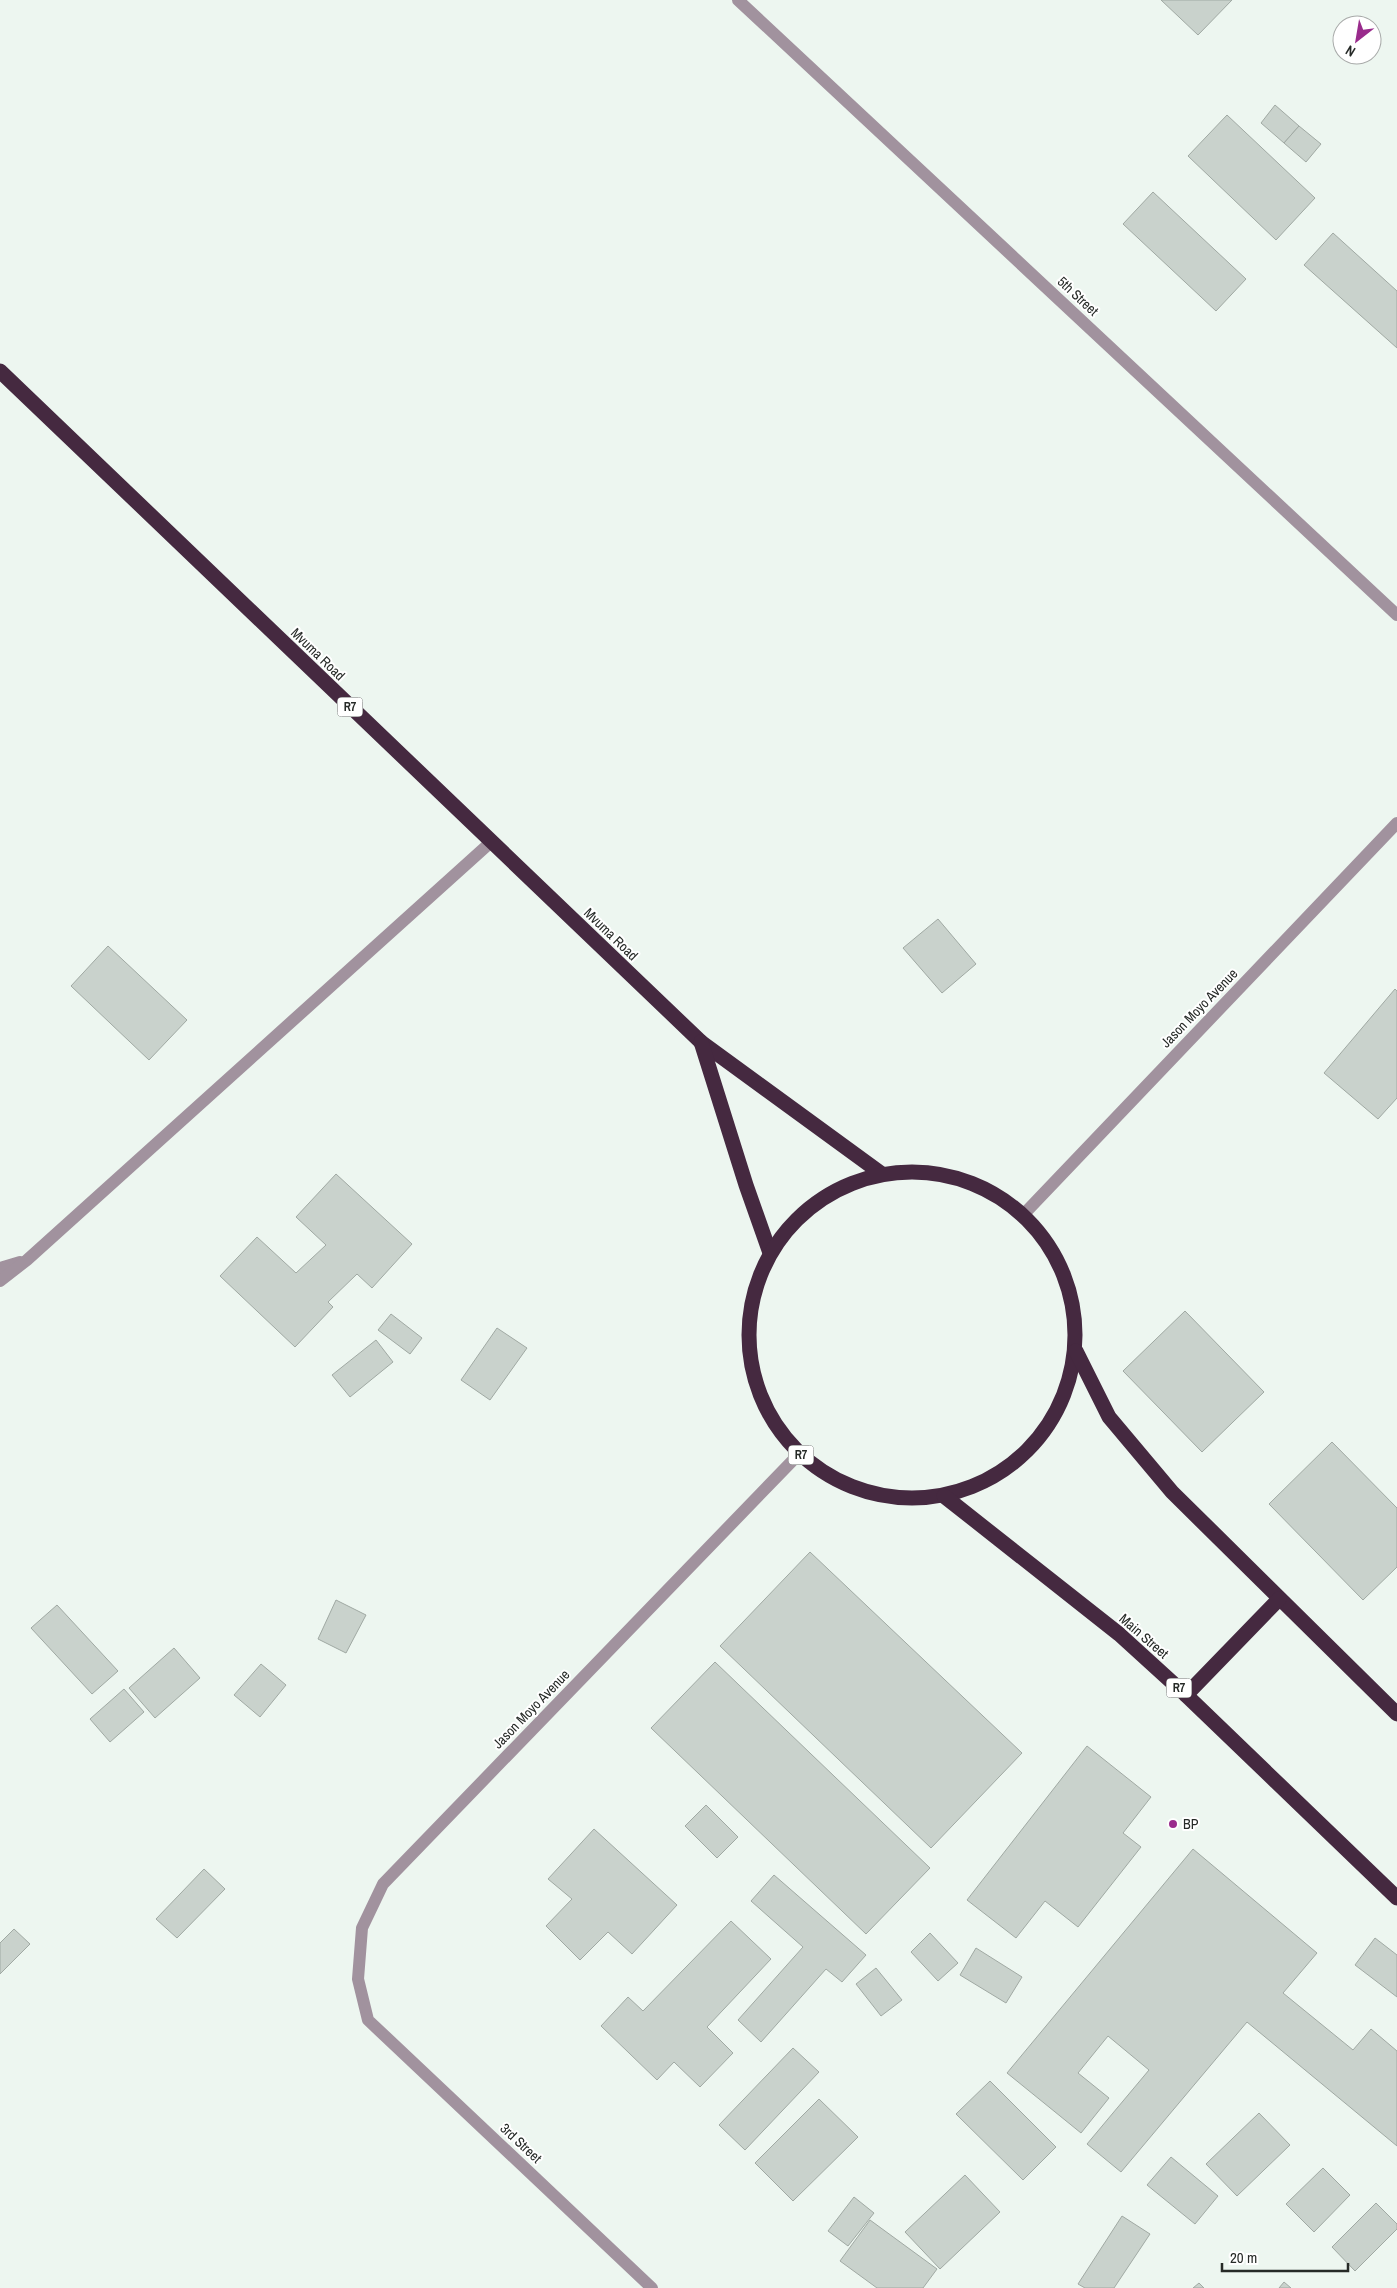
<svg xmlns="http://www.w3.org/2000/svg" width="1397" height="2288" font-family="'Archivo Narrow',sans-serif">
	<rect width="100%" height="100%" fill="#edf6f0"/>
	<g fill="#c9d2cc" stroke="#a0a9a3">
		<path d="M 1161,0 L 1232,0 L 1198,35 Z"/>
		<path d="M 1275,105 L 1299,126 L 1284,143 L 1261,123 Z"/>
		<path d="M 1227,115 L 1315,198 L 1276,240 L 1188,156 Z"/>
		<path d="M 1299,126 L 1321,144 L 1306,162 L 1284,143 Z"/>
		<path d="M 1153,192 L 1246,279 L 1216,311 L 1123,224 Z"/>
		<path d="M 1333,233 L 1397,291 L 1397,348 L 1304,265 Z"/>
		<path d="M 938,919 L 976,964 L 942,993 L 903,948 Z"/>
		<path d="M 108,946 L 187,1020 L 149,1060 L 71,986 Z"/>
		<path d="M 1395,989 L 1397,991 L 1397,1098 L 1378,1119 L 1324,1073 Z"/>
		<path d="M 336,1174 L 412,1244 L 372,1288 L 357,1274 L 328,1302 L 333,1307 L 295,1347 L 220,1276 L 257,1237 L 296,1273 L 326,1245 L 296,1217 Z"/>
		<path d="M 1185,1311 L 1264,1392 L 1202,1452 L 1123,1371 Z"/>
		<path d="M 391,1314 L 422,1338 L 410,1354 L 378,1330 Z"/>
		<path d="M 497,1328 L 527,1348 L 490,1400 L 461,1380 Z"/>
		<path d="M 376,1340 L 393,1362 L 350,1397 L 332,1375 Z"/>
		<path d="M 1332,1442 L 1397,1508 L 1397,1567 L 1363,1600 L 1269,1504 Z"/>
		<path d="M 810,1552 L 1022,1753 L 931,1848 L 720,1646 Z"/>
		<path d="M 336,1600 L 366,1615 L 346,1653 L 318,1639 Z"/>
		<path d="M 57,1605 L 118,1671 L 92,1694 L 31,1628 Z"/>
		<path d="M 174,1648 L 200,1678 L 155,1718 L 129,1688 Z"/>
		<path d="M 715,1662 L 930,1868 L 866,1934 L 651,1728 Z"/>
		<path d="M 261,1664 L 286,1685 L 260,1717 L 234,1695 Z"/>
		<path d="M 124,1689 L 144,1712 L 110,1742 L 90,1719 Z"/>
		<path d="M 1087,1746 L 1151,1797 L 1123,1833 L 1141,1847 L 1078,1927 L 1045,1901 L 1016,1938 L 967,1900 Z"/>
		<path d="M 706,1805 L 738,1837 L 717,1858 L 685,1826 Z"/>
		<path d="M 594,1829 L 677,1905 L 632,1954 L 608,1932 L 580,1960 L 546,1926 L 572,1899 L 548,1879 Z"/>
		<path d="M 1193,1849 L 1317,1953 L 1283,1993 L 1353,2050 L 1371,2029 L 1397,2051 L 1397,2146 L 1247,2022 L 1121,2172 L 1087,2144 L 1149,2070 L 1108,2036 L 1078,2073 L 1109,2098 L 1081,2133 L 1007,2073 Z"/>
		<path d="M 204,1869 L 225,1889 L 177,1938 L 156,1919 Z"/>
		<path d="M 774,1875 L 866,1955 L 842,1982 L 826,1969 L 761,2042 L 738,2020 L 803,1947 L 751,1901 Z"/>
		<path d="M 731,1921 L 771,1959 L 707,2027 L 733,2053 L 700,2087 L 674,2062 L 657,2080 L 601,2026 L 628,1997 L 643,2011 Z"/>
		<path d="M 14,1929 L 30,1944 L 0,1974 L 0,1943 Z"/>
		<path d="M 930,1933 L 958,1963 L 938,1981 L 911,1952 Z"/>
		<path d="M 1375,1938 L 1397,1955 L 1397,1997 L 1355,1965 Z"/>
		<path d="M 976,1948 L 1022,1977 L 1006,2003 L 960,1975 Z"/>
		<path d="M 876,1968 L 902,2000 L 881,2016 L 856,1984 Z"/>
		<path d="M 793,2048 L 819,2072 L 745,2150 L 719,2125 Z"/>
		<path d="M 990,2081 L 1056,2147 L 1023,2180 L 956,2114 Z"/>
		<path d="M 819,2099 L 858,2137 L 793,2201 L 755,2163 Z"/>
		<path d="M 1259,2113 L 1290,2145 L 1237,2196 L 1206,2164 Z"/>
		<path d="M 1171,2157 L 1218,2196 L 1195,2224 L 1147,2185 Z"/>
		<path d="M 1323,2168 L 1350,2195 L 1314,2232 L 1286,2204 Z"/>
		<path d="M 965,2175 L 1000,2212 L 940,2269 L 905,2232 Z"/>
		<path d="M 854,2197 L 874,2213 L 848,2246 L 828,2231 Z"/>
		<path d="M 1376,2203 L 1397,2224 L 1397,2229 L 1355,2271 L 1332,2247 Z"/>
		<path d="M 1122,2216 L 1150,2234 L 1114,2288 L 1085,2288 L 1078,2284 Z"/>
		<path d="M 870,2220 L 937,2269 L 923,2288 L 877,2288 L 840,2261 Z"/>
		<path d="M 1284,2282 L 1291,2288 L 1279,2288 Z"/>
		<path d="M 1199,2283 L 1204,2288 L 1193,2288 Z"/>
	</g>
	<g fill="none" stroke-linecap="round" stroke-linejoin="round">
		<g stroke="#a1929e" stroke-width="12">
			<path d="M 738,0 L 1397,615"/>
			<path d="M 1023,1215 L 1397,823"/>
			<path d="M 0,1268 L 20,1262"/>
			<path d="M 0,1281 L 27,1260 L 491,842"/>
			<path d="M 652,2288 L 368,2020 L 358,1979 L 362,1928 L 383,1884 L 799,1454"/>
		</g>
		<g stroke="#452940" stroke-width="15">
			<path d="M 0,371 L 701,1042 L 882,1174"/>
			<path d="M 701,1042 L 746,1185 L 770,1253"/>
			<circle cx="912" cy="1335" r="163"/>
			<path d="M 1076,1351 L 1109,1417 L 1172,1492 L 1397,1714"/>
			<path d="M 944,1496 L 1119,1634 L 1186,1695 L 1397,1898"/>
			<path d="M 1186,1695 L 1279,1599"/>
		</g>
	</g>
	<circle fill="#992b8c" stroke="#fff" stroke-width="2" cx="1173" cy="1824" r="5"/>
	<g text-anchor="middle" stroke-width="4" stroke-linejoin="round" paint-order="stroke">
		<g fill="#fff" stroke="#676a68" stroke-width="1">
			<rect x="337.5" y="697.5" width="25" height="19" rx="4"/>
			<rect x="788.5" y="1445.5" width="25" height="19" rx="4"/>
			<rect x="1166.5" y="1678.5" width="25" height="19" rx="4"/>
		</g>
		<g font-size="12" font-weight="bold" fill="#262a27">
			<text x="350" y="711">R7</text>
			<text x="801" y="1459">R7</text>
			<text x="1179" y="1692">R7</text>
		</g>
		<g font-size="14" fill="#262a27" stroke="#fff">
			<text transform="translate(1078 296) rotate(43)" y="5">5th Street</text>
			<text transform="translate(318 654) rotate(44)" y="5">Mvuma Road</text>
			<text transform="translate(611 934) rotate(44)" y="5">Mvuma Road</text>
			<text transform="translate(1199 1008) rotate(-46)" y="5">Jason Moyo Avenue</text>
			<text transform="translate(1144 1636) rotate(41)" y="5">Main Street</text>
			<text transform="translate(531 1709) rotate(-46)" y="5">Jason Moyo Avenue</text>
			<text transform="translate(521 2143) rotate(43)" y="5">3rd Street</text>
		</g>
		<g font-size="14" fill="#262a27" stroke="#fff" text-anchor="start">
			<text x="1183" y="1829">BP</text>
		</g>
	</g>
	<g transform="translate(1357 40) rotate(211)"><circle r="24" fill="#ffffff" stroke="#a8aaa9"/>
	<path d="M0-4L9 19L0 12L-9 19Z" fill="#992b8c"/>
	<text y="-8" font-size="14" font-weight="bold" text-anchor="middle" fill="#262a27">N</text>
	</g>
	<path d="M1222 2263v8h126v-8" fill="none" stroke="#262a27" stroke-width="2.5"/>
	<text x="1230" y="2263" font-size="15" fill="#262a27" stroke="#ffffff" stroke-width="4" paint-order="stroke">20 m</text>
</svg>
